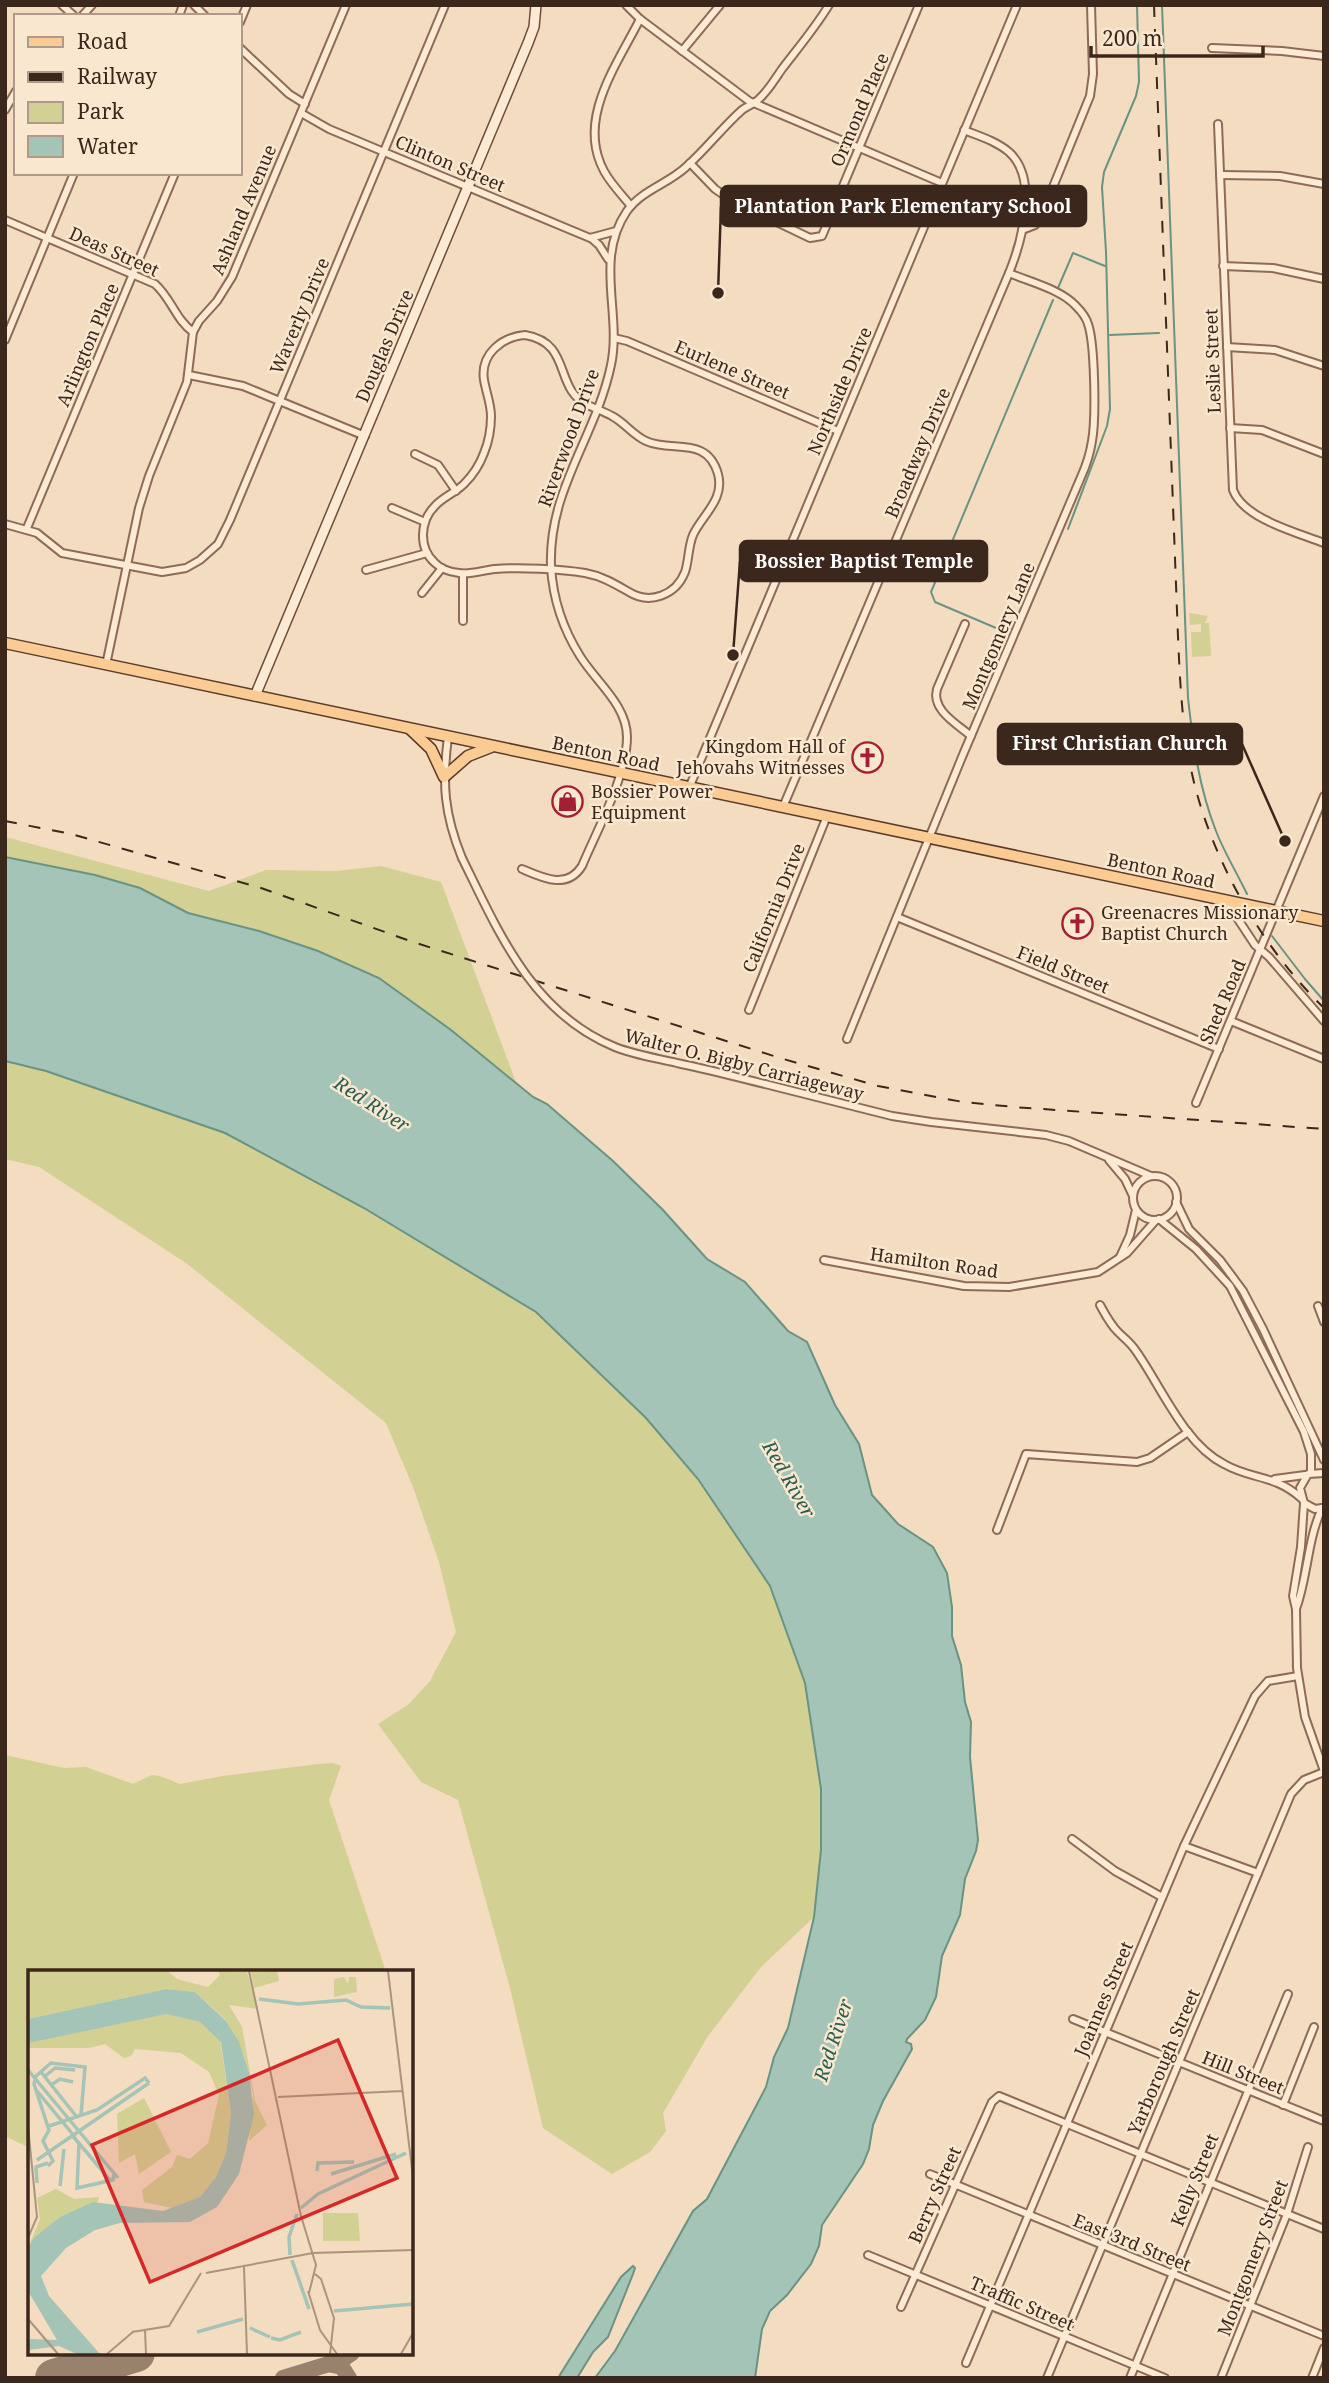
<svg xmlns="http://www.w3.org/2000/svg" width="1329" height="2383" font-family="'Noto Serif',serif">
	<rect width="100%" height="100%" fill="#f3dcc0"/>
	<g fill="#d2d092">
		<path d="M 1189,613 L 1208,616 L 1205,623 L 1209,623 L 1211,656 L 1192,657 L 1191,632 L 1201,632 L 1201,624 L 1190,625 Z"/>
		<path d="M 5,837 L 209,891 L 266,870 L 337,871 L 381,866 L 441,882 L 517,1085 L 451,1030 L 379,978 L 318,951 L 259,931 L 188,913 L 140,888 L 95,875 L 5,857 Z"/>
		<path d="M 5,1061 L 46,1071 L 225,1133 L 364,1208 L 536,1312 L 646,1418 L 698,1479 L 770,1586 L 805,1683 L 821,1789 L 821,1850 L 814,1917 L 761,1967 L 708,2036 L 663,2113 L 666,2131 L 650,2152 L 612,2174 L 543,2128 L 510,1988 L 458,1800 L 421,1782 L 378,1724 L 409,1704 L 430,1681 L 456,1632 L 439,1562 L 413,1487 L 386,1423 L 186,1263 L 39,1167 L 5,1159 Z"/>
		<path d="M 5,1755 L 64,1768 L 86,1767 L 133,1784 L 152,1775 L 160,1776 L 180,1784 L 223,1776 L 318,1764 L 333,1763 L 341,1766 L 329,1800 L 386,1972 L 30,1972 L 30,2148 L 5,2136 Z"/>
	</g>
	<g fill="#a3c4b6" stroke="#699383" stroke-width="2">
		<path d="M 5,857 L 95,875 L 140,888 L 188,913 L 259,931 L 318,951 L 379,978 L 451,1030 L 533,1097 L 547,1104 L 613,1161 L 663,1210 L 707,1259 L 745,1282 L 788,1331 L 807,1342 L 835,1405 L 859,1444 L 872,1495 L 898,1524 L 933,1547 L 947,1573 L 952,1607 L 952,1636 L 961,1665 L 965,1702 L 971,1722 L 970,1757 L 978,1840 L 976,1851 L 965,1879 L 960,1915 L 942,1956 L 936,1997 L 925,2020 L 907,2039 L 906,2042 L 911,2044 L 912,2049 L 883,2101 L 873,2125 L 869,2149 L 863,2164 L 822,2225 L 819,2246 L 811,2264 L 787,2295 L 770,2311 L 762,2329 L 755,2378 L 595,2378 L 615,2351 L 693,2211 L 707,2199 L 766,2087 L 774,2057 L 788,2028 L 814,1917 L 821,1850 L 821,1789 L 805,1683 L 770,1586 L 698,1479 L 646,1418 L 536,1312 L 364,1208 L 225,1133 L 46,1071 L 5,1061 Z"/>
		<path d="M 633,2266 L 635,2268 L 633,2274 L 608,2337 L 593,2352 L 577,2378 L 558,2378 L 621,2277 Z"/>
	</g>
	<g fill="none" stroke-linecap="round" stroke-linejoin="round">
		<g stroke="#699383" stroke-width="2">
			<path d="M 1162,5 L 1188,698 C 1193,743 1199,788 1216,831 C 1224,852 1237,873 1247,894"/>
			<path d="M 1058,288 L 1073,253 L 1105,266"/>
			<path d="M 1110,335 L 1159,333"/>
			<path d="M 1068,529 L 1107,426 L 1110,409 L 1106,252 L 1102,187 L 1104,172 L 1136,96 L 1139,82 L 1137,5"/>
			<path d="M 996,628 L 935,602 L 931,592 L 1053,300"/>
			<path d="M 1272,936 L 1305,979 L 1324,1001"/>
		</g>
		<g stroke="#98826e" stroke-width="16">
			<path d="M 328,2364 L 342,2367 L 349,2378"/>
			<path d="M 65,2378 L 73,2372"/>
			<path d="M 283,2378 L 342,2360 L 352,2353"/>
		</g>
		<path stroke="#98826e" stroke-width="38" d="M 54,2378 L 136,2353"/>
		<defs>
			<g id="street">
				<path d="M 62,5 L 74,16"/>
				<path d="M 194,5 L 205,16"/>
				<path d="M 626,5 L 640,19 L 749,101 L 942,183"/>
				<path d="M 82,16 L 92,5"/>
				<path d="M 179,16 L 183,5"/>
				<path d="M 240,22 L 247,5"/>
				<path d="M 240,48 L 289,94 L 305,104"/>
				<path d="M 1212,48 L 1282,51 L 1324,56"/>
				<path d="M 682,51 L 720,5"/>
				<path d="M 5,110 L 16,91"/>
				<path d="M 301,113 L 329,129 L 590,238 L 616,231"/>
				<path d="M 1218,124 L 1233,490 C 1244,519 1296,532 1324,543"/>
				<path d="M 690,163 L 715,189 L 731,200 L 810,238 L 822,236 L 919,5"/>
				<path d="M 1220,175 L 1280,176 L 1324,184"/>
				<path d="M 631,206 C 622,195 611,184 604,171 C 576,119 617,65 640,19"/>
				<path d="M 5,220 L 155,284 C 171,298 176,320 193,332"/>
				<path d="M 1022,230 L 1035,225 L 1042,214 L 1090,96 L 1093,74 L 1091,5"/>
				<path d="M 591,238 L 599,245 L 608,259"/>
				<path d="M 1223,266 L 1273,268 L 1324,279"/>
				<path d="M 525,335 C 573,343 553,389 588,405 C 596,409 605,412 612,416 C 625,423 633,435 646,441 C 672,453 707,435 718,474 C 725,500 702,515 693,535 C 688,547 689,560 685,572 C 676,595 650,605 629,592 C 615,584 602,576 585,573 C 561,569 520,567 495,569 C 483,570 471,575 459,573 C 450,572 441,569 435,563 C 418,548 420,521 435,506 C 443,497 455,493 464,484 C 473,475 480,464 484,453 C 489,441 491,429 491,416 C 491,404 486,392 484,380 C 480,354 502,337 525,335 Z"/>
				<path d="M 614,338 L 627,341 L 838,431"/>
				<path d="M 5,340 L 74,173"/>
				<path d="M 1227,347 L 1275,350 L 1324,366"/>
				<path d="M 189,375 L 243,386 L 365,436"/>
				<path d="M 1230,428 L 1262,430 L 1324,454"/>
				<path d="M 415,454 L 438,465 L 456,491"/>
				<path d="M 392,508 L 425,522"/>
				<path d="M 5,524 L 37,533 L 62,553 L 162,572 L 186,568 L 200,560 L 218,544 L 230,520 L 445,5"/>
				<path d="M 27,528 L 175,173"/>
				<path d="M 366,570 L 427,553"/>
				<path d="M 463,574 L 463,621"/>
				<path d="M 422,593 L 442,568"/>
				<path d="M 965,624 L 937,689 C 931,710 957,724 971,736"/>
				<path d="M 106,665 L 139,508 L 149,476 L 187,382 L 193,332 L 199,321 L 217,301 L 232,277 L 346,5"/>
				<path d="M 448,737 C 442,783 444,814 462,858"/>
				<path d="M 689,788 L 1017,5"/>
				<path d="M 783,807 L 1009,273 C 1022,241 1039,179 1009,152 C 996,141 979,136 964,130"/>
				<path d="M 522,869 C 543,878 567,890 582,866 C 597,830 627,776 627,737 C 627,705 596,682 580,656 C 563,629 553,599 551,567 C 548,489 596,437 611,365 C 622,313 594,259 627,211 C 642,190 668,184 686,167 C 706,149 722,128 742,110 C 747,106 754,104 759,99 C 768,91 775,79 782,69 C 798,48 815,28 829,5"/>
				<path d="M 1226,901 L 1255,945 L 1269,957 L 1324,1021"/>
				<path d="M 897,917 L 1219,1049"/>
				<path d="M 749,1010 L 827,816"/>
				<path d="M 1231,1021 L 1324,1059"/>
				<path d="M 847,1039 L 962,757 L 1081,477 C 1086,466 1090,454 1092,441 C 1096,419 1095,344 1088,324 C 1086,317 1081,311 1076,306 C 1060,289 1030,282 1009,273"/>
				<path d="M 765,1084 L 892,1116 L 931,1122 L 1046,1135 L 1069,1141 L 1151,1176"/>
				<path d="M 1196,1103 L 1324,796"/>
				<path d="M 1109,1160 L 1125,1179 L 1133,1196"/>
				<circle cx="1155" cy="1198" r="22"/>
				<path d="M 1176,1202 L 1189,1229 L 1220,1260 L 1243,1291 L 1263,1329 L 1324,1460"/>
				<path d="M 1159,1219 L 1196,1249 L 1230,1286 L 1304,1432 L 1311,1454 L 1311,1473"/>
				<path d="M 1120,1257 L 1130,1235 L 1136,1210"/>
				<path d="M 824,1260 L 964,1286 L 1009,1287 L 1098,1272 L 1127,1253 L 1156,1220"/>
				<path d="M 1100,1305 C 1105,1314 1110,1324 1118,1332 C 1124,1338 1131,1343 1136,1351 C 1161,1386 1184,1444 1224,1464 C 1252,1480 1274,1474 1301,1498"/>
				<path d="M 1318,1306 L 1324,1322"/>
				<path d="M 1275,1479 L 1305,1475"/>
				<path d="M 1304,1503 L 1301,1547 L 1293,1596 L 1296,1609 L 1297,1668 L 1305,1717 L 1324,1771"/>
				<path d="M 1322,1508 L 1315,1509 L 1304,1503 L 1300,1488 L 1308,1474 L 1324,1473"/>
				<path d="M 997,1530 L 1026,1454 L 1137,1462 L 1150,1458 L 1188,1432"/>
				<path d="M 1296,1609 C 1308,1576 1307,1541 1322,1508"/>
				<path d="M 1072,1839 L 1115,1871 L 1162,1897"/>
				<path d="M 1184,1846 L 1258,1873"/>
				<path d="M 1073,2019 L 1324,2121"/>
				<path d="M 1283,2105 L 1314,2027"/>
				<path d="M 930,2174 L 1324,2336"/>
				<path d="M 868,2255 L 1165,2378"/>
				<path d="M 901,2307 L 992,2102 L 999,2096 L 1324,2229"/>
				<path d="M 966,2363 L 1184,1846 L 1255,1696 L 1268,1681 L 1298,1676"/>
				<path d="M 1047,2378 L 1291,1794 L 1304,1780 L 1324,1772"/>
				<path d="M 1130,2378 L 1288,1994"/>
				<path d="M 1221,2378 L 1287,2214 L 1308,2147"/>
				<path d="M 1312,2378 L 1324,2348"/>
			</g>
			<path id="secondary" d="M 255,696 L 528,43 L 534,27 L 536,5"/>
			<g id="primary">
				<path d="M 5,643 L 1324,921"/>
				<path d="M 410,729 L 431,749 L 444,777 L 468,756 L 491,747"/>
			</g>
		</defs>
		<use href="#street" stroke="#8e6b56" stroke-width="10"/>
		<use href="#secondary" stroke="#6f4c39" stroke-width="12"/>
		<use href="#primary" stroke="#5b3a2a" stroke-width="13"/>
		<use href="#street" stroke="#fcead4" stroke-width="6"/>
		<use href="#secondary" stroke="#fcead4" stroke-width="9"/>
		<use href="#primary" stroke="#facb93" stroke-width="10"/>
		<g stroke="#3c271c" stroke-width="2" stroke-dasharray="12 12" stroke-linecap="butt">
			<path d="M 1154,5 L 1178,637 C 1180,681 1182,726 1191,769 C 1209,856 1261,947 1324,1008"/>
			<path d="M 5,821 L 71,834 L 261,888 L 413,942 L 780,1058 L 878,1086 L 963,1102 L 1014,1107 L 1324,1129"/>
		</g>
		<defs>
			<path id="street-bridge" d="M 462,858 C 499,933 532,1013 615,1047 C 635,1055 656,1058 677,1063 C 707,1069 736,1077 765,1084"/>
		</defs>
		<use href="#street-bridge" stroke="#8e6b56" stroke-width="10" stroke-linecap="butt"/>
		<use href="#street-bridge" stroke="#fcead4" stroke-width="6"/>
	</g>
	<defs>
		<symbol id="church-ring" viewBox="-11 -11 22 22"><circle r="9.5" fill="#f9e7d0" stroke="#a31f33" stroke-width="1.5"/><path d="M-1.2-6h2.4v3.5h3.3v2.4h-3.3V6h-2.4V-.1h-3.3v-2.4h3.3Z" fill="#a31f33"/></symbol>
		<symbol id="shop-ring" viewBox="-11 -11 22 22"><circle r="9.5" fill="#f9e7d0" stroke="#a31f33" stroke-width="1.5"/><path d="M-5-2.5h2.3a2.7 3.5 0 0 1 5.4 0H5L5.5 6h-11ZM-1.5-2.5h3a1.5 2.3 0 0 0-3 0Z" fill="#a31f33"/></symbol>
	</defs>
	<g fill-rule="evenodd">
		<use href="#church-ring" x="850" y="740" width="35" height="35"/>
		<use href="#shop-ring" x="550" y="784" width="35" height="35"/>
		<use href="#church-ring" x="1060" y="906" width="35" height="35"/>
	</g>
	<g text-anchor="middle" stroke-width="5" stroke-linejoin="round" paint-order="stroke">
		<g font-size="18" fill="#3c271c" stroke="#f9e7d0">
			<text transform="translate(860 110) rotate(-67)" y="6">Ormond Place</text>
			<text transform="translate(450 164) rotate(23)" y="6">Clinton Street</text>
			<text transform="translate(244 210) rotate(-67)" y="6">Ashland Avenue</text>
			<text transform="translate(114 252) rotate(24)" y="6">Deas Street</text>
			<text transform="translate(300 316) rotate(-67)" y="6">Waverly Drive</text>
			<text transform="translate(88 345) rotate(-67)" y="6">Arlington Place</text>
			<text transform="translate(385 346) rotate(-67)" y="6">Douglas Drive</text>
			<text transform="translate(1213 361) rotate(-92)" y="6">Leslie Street</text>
			<text transform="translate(732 370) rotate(23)" y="6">Eurlene Street</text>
			<text transform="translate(840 391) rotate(-67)" y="6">Northside Drive</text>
			<text transform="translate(569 438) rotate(-70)" y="6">Riverwood Drive</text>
			<text transform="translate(918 453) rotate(-67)" y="6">Broadway Drive</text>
			<text transform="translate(999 636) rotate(-67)" y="6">Montgomery Lane</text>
			<text transform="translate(606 754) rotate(12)" y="6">Benton Road</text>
			<text transform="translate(1161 871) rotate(12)" y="6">Benton Road</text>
			<text transform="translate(774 908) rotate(-68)" y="6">California Drive</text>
			<text transform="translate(1063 970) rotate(22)" y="6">Field Street</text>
			<text transform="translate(1223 1002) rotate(-67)" y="6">Shed Road</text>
			<text transform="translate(744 1065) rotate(14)" y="6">Walter O. Bigby Carriageway</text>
			<text transform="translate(934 1263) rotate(8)" y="6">Hamilton Road</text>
			<text transform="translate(1104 1999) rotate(-67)" y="6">Joannes Street</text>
			<text transform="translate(1164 2062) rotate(-67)" y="6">Yarborough Street</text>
			<text transform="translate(1243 2073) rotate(22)" y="6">Hill Street</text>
			<text transform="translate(1195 2180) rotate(-68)" y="6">Kelly Street</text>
			<text transform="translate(935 2195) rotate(-66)" y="6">Berry Street</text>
			<text transform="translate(1132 2243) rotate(22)" y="6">East 3rd Street</text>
			<text transform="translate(1253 2258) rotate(-69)" y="6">Montgomery Street</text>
			<text transform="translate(1022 2304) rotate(23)" y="6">Traffic Street</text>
		</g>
		<g font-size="18" fill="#3c271c" stroke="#f9e7d0" text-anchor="start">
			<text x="845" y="753" text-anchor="end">Kingdom Hall of<tspan x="845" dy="21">Jehovahs Witnesses</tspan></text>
			<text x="591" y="798">Bossier Power<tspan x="591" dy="21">Equipment</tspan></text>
			<text x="1101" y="919">Greenacres Missionary<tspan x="1101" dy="21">Baptist Church</tspan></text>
		</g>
		<g font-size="19" font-style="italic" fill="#295d52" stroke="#f9e7d0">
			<text transform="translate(372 1104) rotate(33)" y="7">Red River</text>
			<text transform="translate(789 1479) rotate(60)" y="7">Red River</text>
			<text transform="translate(833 2040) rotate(-72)" y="7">Red River</text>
		</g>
	</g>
	<g transform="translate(28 1970)">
		<rect width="385" height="385" fill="#f3dcc0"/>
		<path d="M 0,1 L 139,1 L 149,9 L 180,17 L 192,5 L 190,1 L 219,2 L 230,39 L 201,35 L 214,57 L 227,131 L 239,155 L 221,171 L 225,124 L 216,86 L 197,49 L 167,22 L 138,19 L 0,49 ZM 249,1 L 251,11 L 226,18 L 223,2 ZM 316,7 L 320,14 L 321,7 L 328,7 L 329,22 L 306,27 L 306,9 ZM 138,44 L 172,52 L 192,69 L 203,143 L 198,183 L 188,207 L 172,227 L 148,239 L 116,232 L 114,220 L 144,197 L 149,185 L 162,189 L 180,173 L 191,125 L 181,102 L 153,83 L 107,79 L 103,86 L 96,88 L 77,74 L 61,78 L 0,78 L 0,73 L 38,62 ZM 116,128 L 143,182 L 111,204 L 107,184 L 91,193 L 89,144 ZM 28,219 L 46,229 L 71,227 L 70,232 L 32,247 L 0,278 L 12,249 L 9,228 ZM 330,243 L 332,271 L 295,271 L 295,243 Z" fill="#d2d092"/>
		<path d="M 138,19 L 167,22 L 197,50 L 211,72 L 221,103 L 226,145 L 211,204 L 189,237 L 162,252 L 92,253 L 67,260 L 38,278 L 13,306 L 21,326 L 72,384 L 49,384 L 31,376 L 0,380 L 2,369 L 29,370 L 0,321 L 0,278 L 6,268 L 32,247 L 65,232 L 135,241 L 172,227 L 188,207 L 198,183 L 203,143 L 193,72 L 172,52 L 138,44 L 0,73 L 0,49 Z" fill="#a3c4b6"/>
		<path fill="none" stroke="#a3c4b6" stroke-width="3.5" d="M 231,29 L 270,34 L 318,30 L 333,37 L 362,38M 0,100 L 90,208M 13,102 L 48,146M 16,107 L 27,98 L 47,100M 23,115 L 32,109 L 45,112M 9,121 L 47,167M 21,156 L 69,140 L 117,108 L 121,113M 44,165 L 82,210M 51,173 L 49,218 L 85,210 L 86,203M 9,190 L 121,113M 20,196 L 25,191 L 15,171 L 21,160 L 6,114 L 8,106 L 23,93 L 57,97 L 53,145M 289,201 L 290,193 L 326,192M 303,204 L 368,184M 9,213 L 8,197 L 20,193M 32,216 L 36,179M 273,238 L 290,224 L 378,183M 262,285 L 261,267 L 269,244M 10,288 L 30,266M 264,290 L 281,339M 306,341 L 385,334M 222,358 L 242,367M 169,362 L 215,349M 243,368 L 252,370 L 273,362"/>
		<path fill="none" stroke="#aa947e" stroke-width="2" d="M 221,1 L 273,246 L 288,295 L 281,323M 360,1 L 385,207M 250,127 L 374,121M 0,156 L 9,247 L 0,268M 216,297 L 219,384M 178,303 L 285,283 L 385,280M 287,304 L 293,309 L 306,348 L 302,384M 280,321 L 292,360 L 309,384M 0,349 L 30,384M 117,360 L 118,384M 104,362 L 141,356 L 173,303M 79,384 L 106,361M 373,384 L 385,363"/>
		<path fill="#d62828" fill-opacity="0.15" stroke="#d62828" stroke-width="3.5" d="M 310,70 L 369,208 L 122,312 L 64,175 Z"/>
		<rect width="385" height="385" fill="none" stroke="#3c271c" stroke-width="3.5"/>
	</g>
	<path fill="none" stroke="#3c271c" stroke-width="2.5" d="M718 293L721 206M733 655L740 561M1285 841L1242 744"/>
	<g fill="#3c271c" stroke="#f9e7d0" stroke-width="2.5">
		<circle cx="718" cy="293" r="7"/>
		<circle cx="733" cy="655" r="7"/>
		<circle cx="1285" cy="841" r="7"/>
	</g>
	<g fill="#3c271c" stroke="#3c271c" stroke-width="2.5">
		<rect x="721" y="186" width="365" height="40" rx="7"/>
		<rect x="740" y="541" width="247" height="40" rx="7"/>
		<rect x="998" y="724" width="244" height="40" rx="7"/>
	</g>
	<g font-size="19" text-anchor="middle" font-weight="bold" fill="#fff">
		<text x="903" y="213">Plantation Park Elementary School</text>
		<text x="864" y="568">Bossier Baptist Temple</text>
		<text x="1120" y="750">First Christian Church</text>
	</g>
	<rect width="1329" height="2383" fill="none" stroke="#3c271c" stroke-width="14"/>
	<rect x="14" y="14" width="228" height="161" fill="#f9e7d0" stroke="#ad9a88" stroke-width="2"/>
	<rect x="28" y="37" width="35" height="10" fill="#facb93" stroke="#ad9a88" stroke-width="2"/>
	<text x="77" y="49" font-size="21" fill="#3c271c">Road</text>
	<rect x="28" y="72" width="35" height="10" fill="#3c271c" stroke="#ad9a88" stroke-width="2"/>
	<text x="77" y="84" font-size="21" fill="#3c271c">Railway</text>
	<rect x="28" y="102" width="35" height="21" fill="#d2d092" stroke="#ad9a88" stroke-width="2"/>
	<text x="77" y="119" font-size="21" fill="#3c271c">Park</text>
	<rect x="28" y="136" width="35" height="21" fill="#a3c4b6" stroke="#ad9a88" stroke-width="2"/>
	<text x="77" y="154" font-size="21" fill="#3c271c">Water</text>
	<path d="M1091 46v10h172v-10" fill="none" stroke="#3c271c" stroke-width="3.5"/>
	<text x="1102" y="46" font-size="21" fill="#3c271c" stroke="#f9e7d0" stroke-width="5" paint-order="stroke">200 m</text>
</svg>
